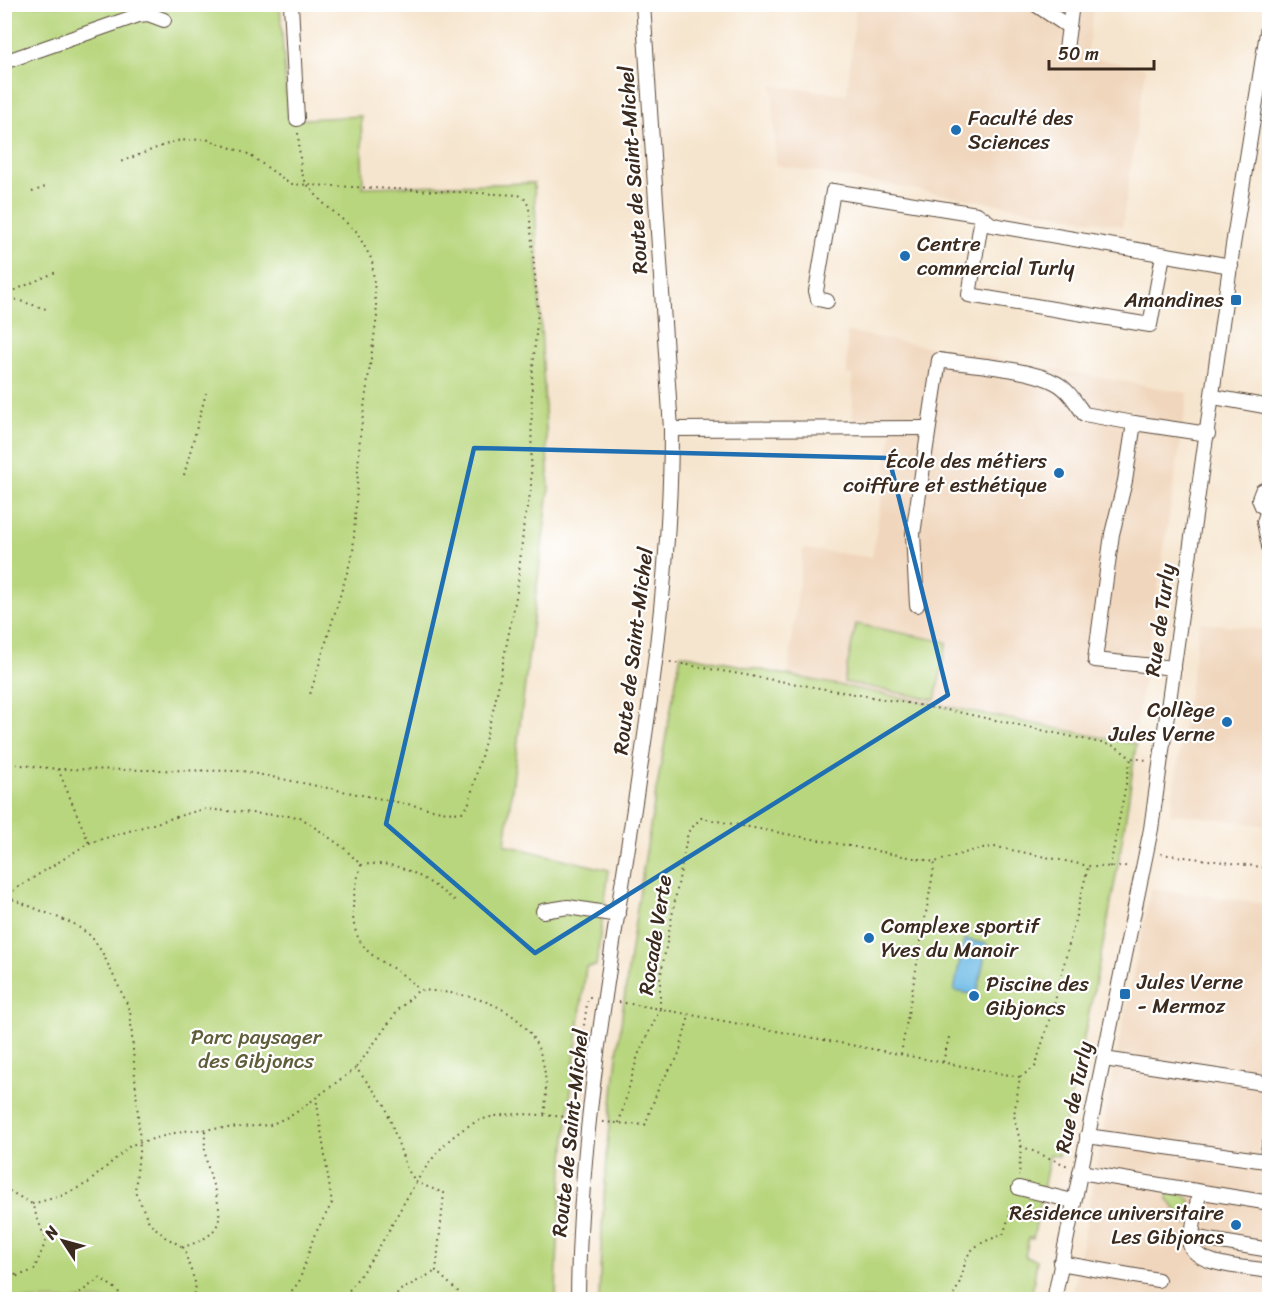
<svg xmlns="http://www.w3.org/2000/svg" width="1274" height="1304" font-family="Sriracha,sans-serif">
	<rect width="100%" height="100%" fill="#fff"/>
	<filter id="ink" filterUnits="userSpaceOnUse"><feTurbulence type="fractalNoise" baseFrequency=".0167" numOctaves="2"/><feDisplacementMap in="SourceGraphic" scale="12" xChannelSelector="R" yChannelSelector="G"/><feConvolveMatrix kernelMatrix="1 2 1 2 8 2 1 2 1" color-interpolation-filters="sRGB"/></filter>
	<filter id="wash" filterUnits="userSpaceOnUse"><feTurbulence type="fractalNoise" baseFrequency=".008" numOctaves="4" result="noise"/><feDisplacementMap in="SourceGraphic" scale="24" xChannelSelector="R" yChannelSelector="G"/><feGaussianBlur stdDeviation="1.35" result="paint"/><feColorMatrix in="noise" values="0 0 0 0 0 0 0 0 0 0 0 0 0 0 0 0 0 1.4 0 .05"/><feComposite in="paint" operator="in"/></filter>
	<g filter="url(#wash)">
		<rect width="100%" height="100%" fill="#f6e5ce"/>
		<g fill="#f0d6bc">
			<path d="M 832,5 L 1094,5 L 1087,57 L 1146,68 L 1122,226 L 776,165 L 772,85 L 847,94 L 856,8 Z"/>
			<path d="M 847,332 L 1188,393 L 1134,743 L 788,676 L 803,549 L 872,557 L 894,420 L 853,419 L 852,375 L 847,375 Z"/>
			<path d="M 1200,622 L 1269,631 L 1269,826 L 1170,813 Z"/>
			<path d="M 1151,889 L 1269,904 L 1269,1299 L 1072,1300 L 1115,1063 Z"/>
		</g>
		<g fill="#b8d67d" stroke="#7a804e" stroke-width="1.5">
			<path d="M 5,5 L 280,5 L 288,120 L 361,116 L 363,187 L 534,183 L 549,490 L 505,845 L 609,870 L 596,966 L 586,967 C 572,1078 558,1188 556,1299 L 5,1300 Z"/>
			<path d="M 856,624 L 947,642 L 935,700 L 844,682 Z"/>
			<path d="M 681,654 L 1136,744 C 1119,883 1088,1019 1058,1156 L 1050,1154 L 1033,1239 L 1029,1238 L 1025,1257 L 1037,1260 L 1031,1299 L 599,1300 C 605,1083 641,867 681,654 Z"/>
			<path d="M 1168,1193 L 1183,1194 L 1190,1200 L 1187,1225 L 1167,1198 Z"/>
		</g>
		<path fill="#6bb9e5" stroke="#537282" stroke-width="1.5" d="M 964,939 L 987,944 L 977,995 L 954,991 Z"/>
	</g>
	<g filter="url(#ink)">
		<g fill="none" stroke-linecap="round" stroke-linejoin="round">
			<defs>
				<g id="minor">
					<path d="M 291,4 L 297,119"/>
					<path d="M 1035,4 L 1069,27"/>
					<path d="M 1066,49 L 1072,4"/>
					<path d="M 4,62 L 139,15 L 148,14 L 164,20"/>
					<path d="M 1163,255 L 1150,325 L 969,295 L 981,223 L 1231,266"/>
					<path d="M 827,301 L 818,299 L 816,291 L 833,191 L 977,214 L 991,224"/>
					<path d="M 1214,397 L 1270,407"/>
					<path d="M 671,429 L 928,428"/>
					<path d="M 1270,487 L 1262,491 L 1259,499 L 1262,506 L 1270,510"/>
					<path d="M 1268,510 L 1264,522 L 1270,551"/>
					<path d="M 917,605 L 913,534 L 939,360 C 971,365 1029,368 1056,383 C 1068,389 1076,403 1084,414 L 1134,423"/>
					<path d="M 1174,668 L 1095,660 L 1112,534 L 1125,481 L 1134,423 L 1208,434"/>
					<path d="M 543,911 L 568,907 L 618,915"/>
					<path d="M 1104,1059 L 1270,1084"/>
					<path d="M 1087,1136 L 1266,1161 L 1270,1142"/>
					<path d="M 1080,1172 L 1270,1203"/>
					<path d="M 1019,1188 L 1073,1201"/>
					<path d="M 1199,1193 L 1190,1245 C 1199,1267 1248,1267 1270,1271"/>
					<path d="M 1191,1237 L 1270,1250"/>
					<path d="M 1060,1263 L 1158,1280"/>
					<path d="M 578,1300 C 580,1007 671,722 671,429 L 643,4"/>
					<path d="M 1054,1300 L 1151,829 L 1233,245 L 1270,14"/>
				</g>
			</defs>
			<use href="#minor" stroke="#574638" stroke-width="16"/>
			<g stroke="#574638" stroke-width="2" stroke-dasharray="1.5 4.5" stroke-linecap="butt">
				<path d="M 298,133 L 301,171 L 306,183 L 322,202 L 356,231 L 372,260 L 377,316 L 360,436 L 353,553 L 309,698"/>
				<path d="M 32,192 L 45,187"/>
				<path d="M 4,295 L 56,272"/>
				<path d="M 4,296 L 46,309"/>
				<path d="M 184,475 L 206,393"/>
				<path d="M 670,662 L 958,712 L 1115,746 L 1131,758 L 1147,760"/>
				<path d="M 4,763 L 58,769 L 242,771 L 452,813 L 462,812 L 468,806 L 495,703 L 517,592 L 524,522 L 531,490 L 532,378 L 538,311 L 529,208 L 526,200 L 519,195 L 291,184 L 248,154 L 206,139 L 175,141 L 120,162"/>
				<path d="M 58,769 L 89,843"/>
				<path d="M 1161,854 L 1270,868"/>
				<path d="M 361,865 C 403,859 425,879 457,902"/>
				<path d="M 1110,867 L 1131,758"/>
				<path d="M 7,897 L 74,924 L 91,936 L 102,952 L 130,1010 L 140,1143 L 135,1191 L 149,1222 L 165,1237 L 183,1247"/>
				<path d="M 4,899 L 17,888 L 89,843 L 203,809 L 300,817 L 344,848 L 361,865 C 353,895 344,931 371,954 C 389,968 403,971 419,990"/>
				<path d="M 619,1002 L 660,1009 L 660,979 L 688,832 L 701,818 L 935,862 L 981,848 L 997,847 L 1094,867 L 1129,866"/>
				<path d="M 901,1054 L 935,862"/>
				<path d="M 943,1062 L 950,1033"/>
				<path d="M 1020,1077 L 1035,1067 L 1054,1005 L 1088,867"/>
				<path d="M 603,1122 L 645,1125 L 660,1084 L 678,1057 L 689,1016"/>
				<path d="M 619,1123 L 638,1055 L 660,1009 L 1020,1077 L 1014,1115 L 1021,1146 L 1019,1176"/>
				<path d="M 1021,1146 L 1068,1166"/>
				<path d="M 4,1188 L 32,1204 L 46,1241 L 34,1270 L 4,1281"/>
				<path d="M 32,1204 L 61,1196 L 88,1183 L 131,1145 L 182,1131 L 270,1125 L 294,1114 L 356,1068"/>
				<path d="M 4,1260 L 18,1278"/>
				<path d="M 70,1300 L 100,1278 L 116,1289 L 125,1300"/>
				<path d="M 193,1300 L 196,1285 L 183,1247 C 242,1230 213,1200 206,1158 C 204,1149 205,1139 205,1130"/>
				<path d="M 284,1300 L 299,1282 L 314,1236 L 332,1203 L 316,1097"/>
				<path d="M 342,1300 C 353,1285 364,1270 374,1255 C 403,1211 426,1145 476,1122 C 503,1109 542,1116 571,1117 L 588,997 L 593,997"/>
				<path d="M 394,1300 L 399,1291 L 436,1271"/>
				<path d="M 467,1300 L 436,1271 L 444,1193 L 417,1183 L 407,1169 L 385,1105 L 356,1068 L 399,1009 L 419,990 C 503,994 557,1024 544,1116"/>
				<path d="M 951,1300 C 974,1262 952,1250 1003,1235 L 1014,1202"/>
			</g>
			<use href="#minor" stroke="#fff" stroke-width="14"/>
		</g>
	</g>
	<path fill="none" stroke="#1f6fb2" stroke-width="4.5" stroke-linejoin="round" d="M 474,448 L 889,458 L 948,695 L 535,953 L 386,824 Z"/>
	<g fill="#1f6fb2" stroke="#fff" stroke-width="2">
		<circle cx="956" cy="130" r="6"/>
		<circle cx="905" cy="256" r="6"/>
		<rect x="1230" y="294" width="12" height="12" rx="3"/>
		<circle cx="1059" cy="473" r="6"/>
		<circle cx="1227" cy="722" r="6"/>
		<circle cx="869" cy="938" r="6"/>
		<rect x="1119" y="988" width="12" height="12" rx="3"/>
		<circle cx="974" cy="996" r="6"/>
		<circle cx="1236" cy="1225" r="6"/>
	</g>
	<g text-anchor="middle" stroke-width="4.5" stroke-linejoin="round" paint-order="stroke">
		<g font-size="21" fill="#3b2a1e" stroke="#fff" text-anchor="start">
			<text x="968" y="125">Faculté des<tspan x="968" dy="24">Sciences</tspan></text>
			<text x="917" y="251">Centre<tspan x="917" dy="24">commercial Turly</tspan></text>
			<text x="1224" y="307" text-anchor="end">Amandines</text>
			<text x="1047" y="468" text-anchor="end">École des métiers<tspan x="1047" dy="24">coiffure et esthétique</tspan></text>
			<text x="1215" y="717" text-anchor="end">Collège<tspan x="1215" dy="24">Jules Verne</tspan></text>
			<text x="881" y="933">Complexe sportif<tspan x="881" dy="24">Yves du Manoir</tspan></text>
			<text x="1137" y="989">Jules Verne<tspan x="1137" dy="24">- Mermoz</tspan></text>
			<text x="986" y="991">Piscine des<tspan x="986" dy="24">Gibjoncs</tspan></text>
			<text x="1224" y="1220" text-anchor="end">Résidence universitaire<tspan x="1224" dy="24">Les Gibjoncs</tspan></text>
		</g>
		<g font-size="21" fill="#3b2a1e" stroke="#fff">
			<text transform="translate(633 170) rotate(-94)" y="7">Route de Saint-Michel</text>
			<text transform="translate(1160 620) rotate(-82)" y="7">Rue de Turly</text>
			<text transform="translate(633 651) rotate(-83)" y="7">Route de Saint-Michel</text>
			<text transform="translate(655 935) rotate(-81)" y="7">Rocade Verte</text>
			<text transform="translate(1074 1097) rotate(-78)" y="7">Rue de Turly</text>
			<text transform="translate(570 1133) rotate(-84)" y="7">Route de Saint-Michel</text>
		</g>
		<g font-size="21" fill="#605e3a" stroke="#fff">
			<text x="256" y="1044">Parc paysager<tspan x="256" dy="24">des Gibjoncs</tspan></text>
		</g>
	</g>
	<rect width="1274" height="1304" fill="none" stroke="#fff" stroke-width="24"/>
	<g transform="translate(63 1241) rotate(306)" stroke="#ffffff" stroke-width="4.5" paint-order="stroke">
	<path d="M0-4.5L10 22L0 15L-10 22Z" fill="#3b2a1e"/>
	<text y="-9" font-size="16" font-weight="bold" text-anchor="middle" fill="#3b2a1e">N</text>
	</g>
	<path d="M1049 60v9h105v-9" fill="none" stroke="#3b2a1e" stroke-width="3"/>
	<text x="1058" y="60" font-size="18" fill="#3b2a1e" stroke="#ffffff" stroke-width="4.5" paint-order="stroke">50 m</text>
</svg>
